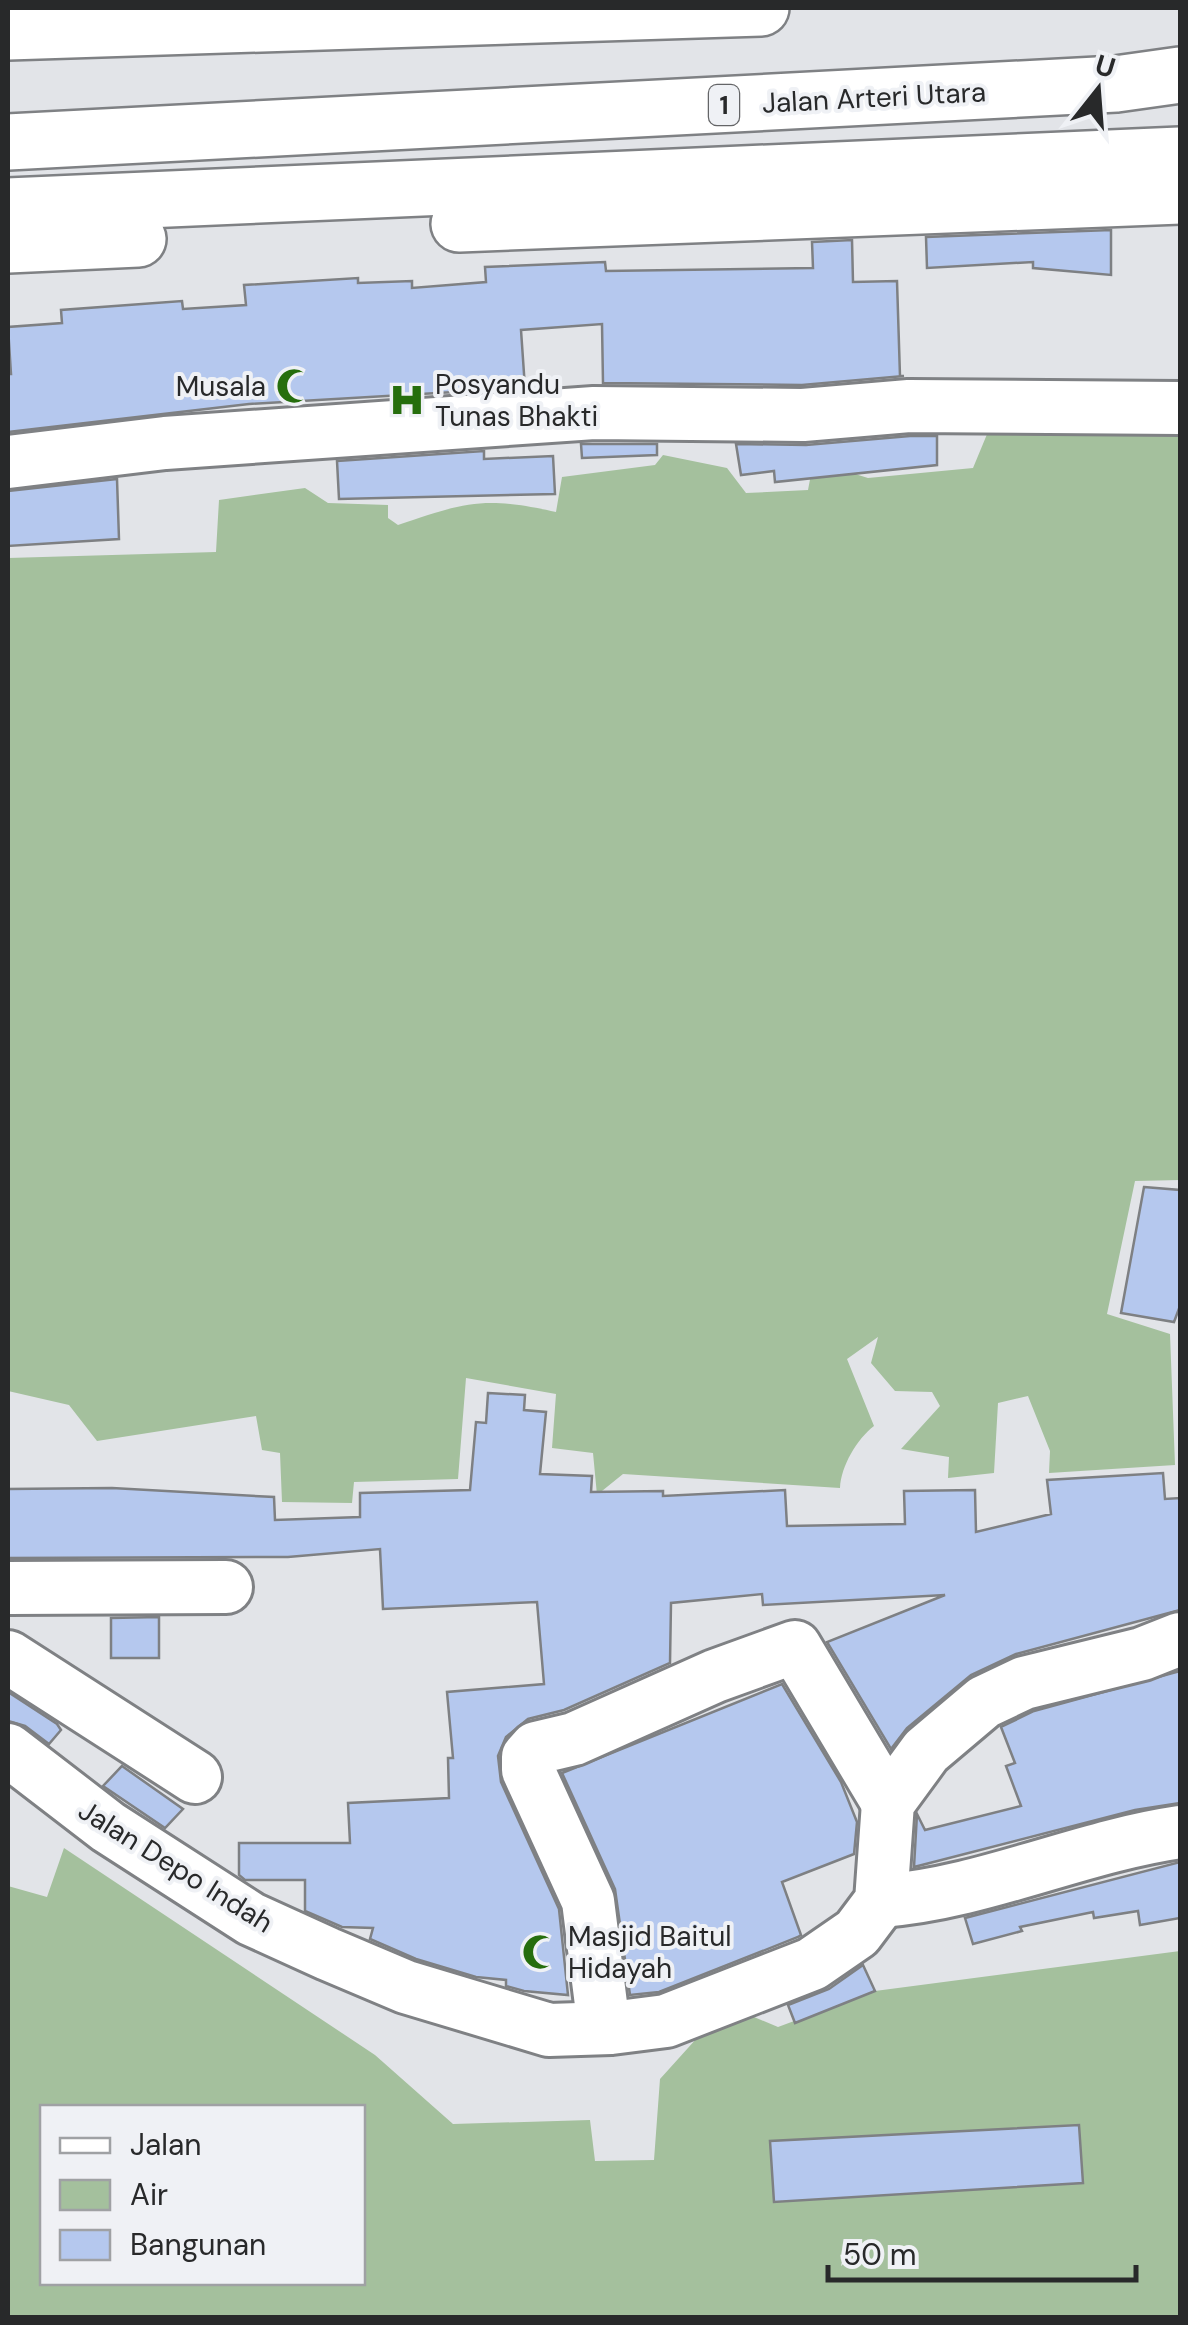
<svg xmlns="http://www.w3.org/2000/svg" width="1188" height="2325" font-family="'DM Sans',sans-serif">
	<rect width="100%" height="100%" fill="#e2e4e8"/>
	<g fill="#a4c09d" fill-rule="evenodd">
		<path d="M 1180,421 L 1180,1180 L 1135,1181 L 1107,1314 L 1170,1334 L 1175,1465 L 1049,1473 L 1050,1451 L 1028,1396 L 998,1403 L 994,1473 L 948,1478 L 949,1457 L 901,1449 L 940,1406 L 932,1392 L 895,1391 L 871,1363 L 878,1337 L 847,1359 L 874,1426 C 857,1439 841,1466 840,1488 L 623,1474 L 597,1495 L 593,1453 L 552,1448 L 556,1394 L 466,1378 L 458,1479 L 354,1482 L 352,1503 L 282,1502 L 280,1453 L 262,1450 L 256,1416 L 97,1441 L 69,1405 L 8,1391 L 8,558 L 216,552 L 219,500 L 305,488 L 328,503 L 388,505 L 388,518 L 398,525 C 466,502 484,496 556,512 L 562,477 L 655,465 L 663,455 L 727,468 L 746,493 L 808,490 L 812,469 L 839,469 L 868,478 L 973,468 L 990,427 Z"/>
		<path d="M 64,1848 L 375,2055 L 453,2124 L 590,2120 L 595,2161 L 654,2160 L 660,2079 L 697,2038 L 747,2014 L 778,2027 L 875,1991 L 1180,1951 L 1180,2317 L 8,2317 L 8,1886 L 47,1897 ZM 42,2108 L 362,2108 L 362,2282 L 42,2282 Z"/>
	</g>
	<g fill="#b5c8ee" stroke="#7e8083" stroke-width="2.5">
		<path d="M 1111,230 L 1111,275 L 1033,268 L 1033,262 L 927,268 L 926,237 Z"/>
		<path d="M 852,240 L 853,282 L 897,281 L 900,376 L 904,376 L 802,385 L 603,383 L 602,324 L 521,330 L 525,388 L 249,404 L 8,432 L 8,374 L 11,374 L 8,327 L 62,323 L 61,310 L 182,301 L 183,309 L 246,305 L 244,285 L 358,278 L 358,283 L 412,281 L 412,288 L 486,282 L 485,267 L 605,262 L 606,271 L 813,268 L 812,242 Z"/>
		<path d="M 910,436 L 937,436 L 937,465 L 775,482 L 774,471 L 741,475 L 736,444 L 806,445 Z"/>
		<path d="M 581,444 L 657,444 L 657,455 L 582,458 Z"/>
		<path d="M 484,451 L 484,459 L 553,456 L 555,494 L 339,499 L 337,461 Z"/>
		<path d="M 117,479 L 119,539 L 8,546 L 8,491 Z"/>
		<path d="M 1144,1187 L 1180,1190 L 1180,1306 L 1174,1322 L 1121,1313 Z"/>
		<path d="M 488,1393 L 525,1395 L 524,1410 L 546,1412 L 540,1474 L 592,1476 L 591,1492 L 663,1491 L 663,1496 L 785,1490 L 787,1526 L 905,1524 L 904,1491 L 975,1490 L 976,1532 L 1051,1514 L 1047,1480 L 1163,1473 L 1165,1499 L 1180,1498 L 1180,1610 L 1016,1654 L 971,1675 L 907,1728 L 891,1749 L 827,1642 L 945,1595 L 763,1605 L 762,1594 L 671,1603 L 670,1663 L 564,1710 L 528,1719 L 506,1737 L 498,1756 L 501,1782 L 559,1909 L 568,1995 L 524,1991 L 506,1986 L 506,1980 L 476,1977 L 416,1959 L 370,1939 L 373,1928 L 342,1927 L 305,1911 L 305,1880 L 245,1880 L 239,1875 L 239,1843 L 350,1843 L 348,1803 L 449,1798 L 448,1758 L 453,1758 L 447,1692 L 544,1684 L 537,1602 L 383,1609 L 380,1549 L 288,1557 L 8,1558 L 8,1489 L 112,1488 L 274,1497 L 275,1520 L 360,1517 L 360,1493 L 470,1490 L 476,1422 L 486,1423 Z"/>
		<path d="M 159,1617 L 159,1658 L 111,1658 L 111,1618 Z"/>
		<path d="M 1180,1671 L 1180,1803 L 1135,1810 L 914,1867 L 917,1814 L 925,1830 L 1021,1806 L 1006,1766 L 1015,1763 L 1001,1727 L 1034,1711 Z"/>
		<path d="M 782,1684 L 841,1782 L 857,1822 L 854,1854 L 782,1882 L 801,1935 L 798,1937 L 659,1992 L 630,1995 L 615,1889 L 562,1773 Z"/>
		<path d="M 8,1692 L 57,1724 L 61,1730 L 49,1744 L 25,1726 L 8,1721 Z"/>
		<path d="M 122,1766 L 183,1809 L 165,1828 L 103,1786 Z"/>
		<path d="M 1180,1862 L 1180,1918 L 1140,1925 L 1138,1911 L 1094,1918 L 1093,1912 L 1020,1927 L 1022,1931 L 973,1944 L 965,1918 Z"/>
		<path d="M 863,1965 L 875,1991 L 795,2023 L 788,2005 L 829,1989 Z"/>
		<path d="M 1079,2125 L 1083,2183 L 774,2202 L 770,2141 Z"/>
	</g>
	<g fill="none" stroke-linecap="round" stroke-linejoin="round">
		<defs>
			<g id="minor">
				<path d="M 8,462 L 165,443 L 594,413 L 803,415 L 909,406 L 1180,408"/>
				<path d="M 8,1588 L 226,1587"/>
				<path d="M 8,1657 L 195,1777"/>
				<path d="M 8,1750 L 108,1827 L 251,1919 L 328,1954 L 406,1987 L 549,2030 L 611,2028 L 666,2021 L 812,1964 L 857,1933 L 881,1901 L 888,1803 L 926,1751 L 984,1702 L 1024,1683 L 1142,1654 L 1180,1639"/>
				<path d="M 881,1901 C 984,1893 1078,1847 1180,1832"/>
				<path d="M 604,2028 L 588,1901 L 528,1770 L 528,1757 L 536,1748 L 574,1739 L 715,1676 L 795,1647 L 888,1803"/>
			</g>
			<g id="highway">
				<path d="M 8,32 L 761,8"/>
				<path d="M 8,142 L 1116,84 L 1180,75"/>
				<path d="M 8,206 L 1180,155"/>
				<path d="M 459,224 L 1180,196"/>
				<path d="M 8,245 L 138,239"/>
			</g>
		</defs>
		<use href="#minor" stroke="#7f8184" stroke-width="58"/>
		<use href="#highway" stroke="#7f8184" stroke-width="60"/>
		<use href="#minor" stroke="#fff" stroke-width="52"/>
		<use href="#highway" stroke="#fff" stroke-width="55"/>
	</g>
	<defs>
		<symbol id="mosque-bare" viewBox="-9 -9 18 18"><path d="M3.5-4.9A6 6 0 1 0 3.5 4.9A5 5 0 1 1 3.5-4.9Z" fill="#266e0d" stroke="#eff1f5" stroke-width="2.5" paint-order="stroke"/></symbol>
		<symbol id="hospital-bare" viewBox="-9 -9 18 18"><path d="M-5-5h3v3.5h4V-5h3V5h-3V1.5h-4V5h-3Z" fill="#266e0d" stroke="#eff1f5" stroke-width="2.5" paint-order="stroke"/></symbol>
	</defs>
	<g fill-rule="evenodd">
		<use href="#mosque-bare" x="269" y="361" width="50" height="50"/>
		<use href="#hospital-bare" x="382" y="375" width="50" height="50"/>
		<use href="#mosque-bare" x="515" y="1927" width="50" height="50"/>
	</g>
	<g text-anchor="middle" stroke-width="8" stroke-linejoin="round" paint-order="stroke">
		<rect fill="#eff1f5" stroke="#646567" stroke-width="2.5" x="709" y="85" width="30" height="40" rx="8"/>
		<g font-size="25" font-weight="bold" fill="#28292a">
			<text x="724" y="114">1</text>
		</g>
		<g font-size="28" fill="#28292a" stroke="#eff1f5">
			<text transform="translate(874 97) rotate(-3)" y="10">Jalan Arteri Utara</text>
			<text transform="translate(176 1866) rotate(32)" y="10">Jalan Depo Indah</text>
		</g>
		<g font-size="28" fill="#28292a" stroke="#eff1f5" text-anchor="start">
			<text x="435" y="394">Posyandu<tspan x="435" dy="32">Tunas Bhakti</tspan></text>
			<text x="266" y="396" text-anchor="end">Musala</text>
			<text x="568" y="1946">Masjid Baitul<tspan x="568" dy="32">Hidayah</tspan></text>
		</g>
	</g>
	<rect width="1188" height="2325" fill="none" stroke="#28292a" stroke-width="20"/>
	<rect x="40" y="2105" width="325" height="180" fill="#eff1f5" stroke="#9fa1a4" stroke-width="2.5"/>
	<rect x="60" y="2138" width="50" height="15" fill="#ffffff" stroke="#9fa1a4" stroke-width="2.5"/>
	<text x="130" y="2155" font-size="30" fill="#28292a">Jalan</text>
	<rect x="60" y="2180" width="50" height="30" fill="#a4c09d" stroke="#9fa1a4" stroke-width="2.5"/>
	<text x="130" y="2205" font-size="30" fill="#28292a">Air</text>
	<rect x="60" y="2230" width="50" height="30" fill="#b5c8ee" stroke="#9fa1a4" stroke-width="2.5"/>
	<text x="130" y="2255" font-size="30" fill="#28292a">Bangunan</text>
	<g transform="translate(1098 90) rotate(17)" stroke="#eff1f5" stroke-width="8" paint-order="stroke">
	<path d="M0-8L18 38L0 25L-18 38Z" fill="#28292a"/>
	<text y="-15" font-size="28" font-weight="bold" text-anchor="middle" fill="#28292a">U</text>
	</g>
	<path d="M828 2265v15h308v-15" fill="none" stroke="#28292a" stroke-width="5"/>
	<text x="843" y="2265" font-size="30" fill="#28292a" stroke="#eff1f5" stroke-width="8" paint-order="stroke">50 m</text>
</svg>
